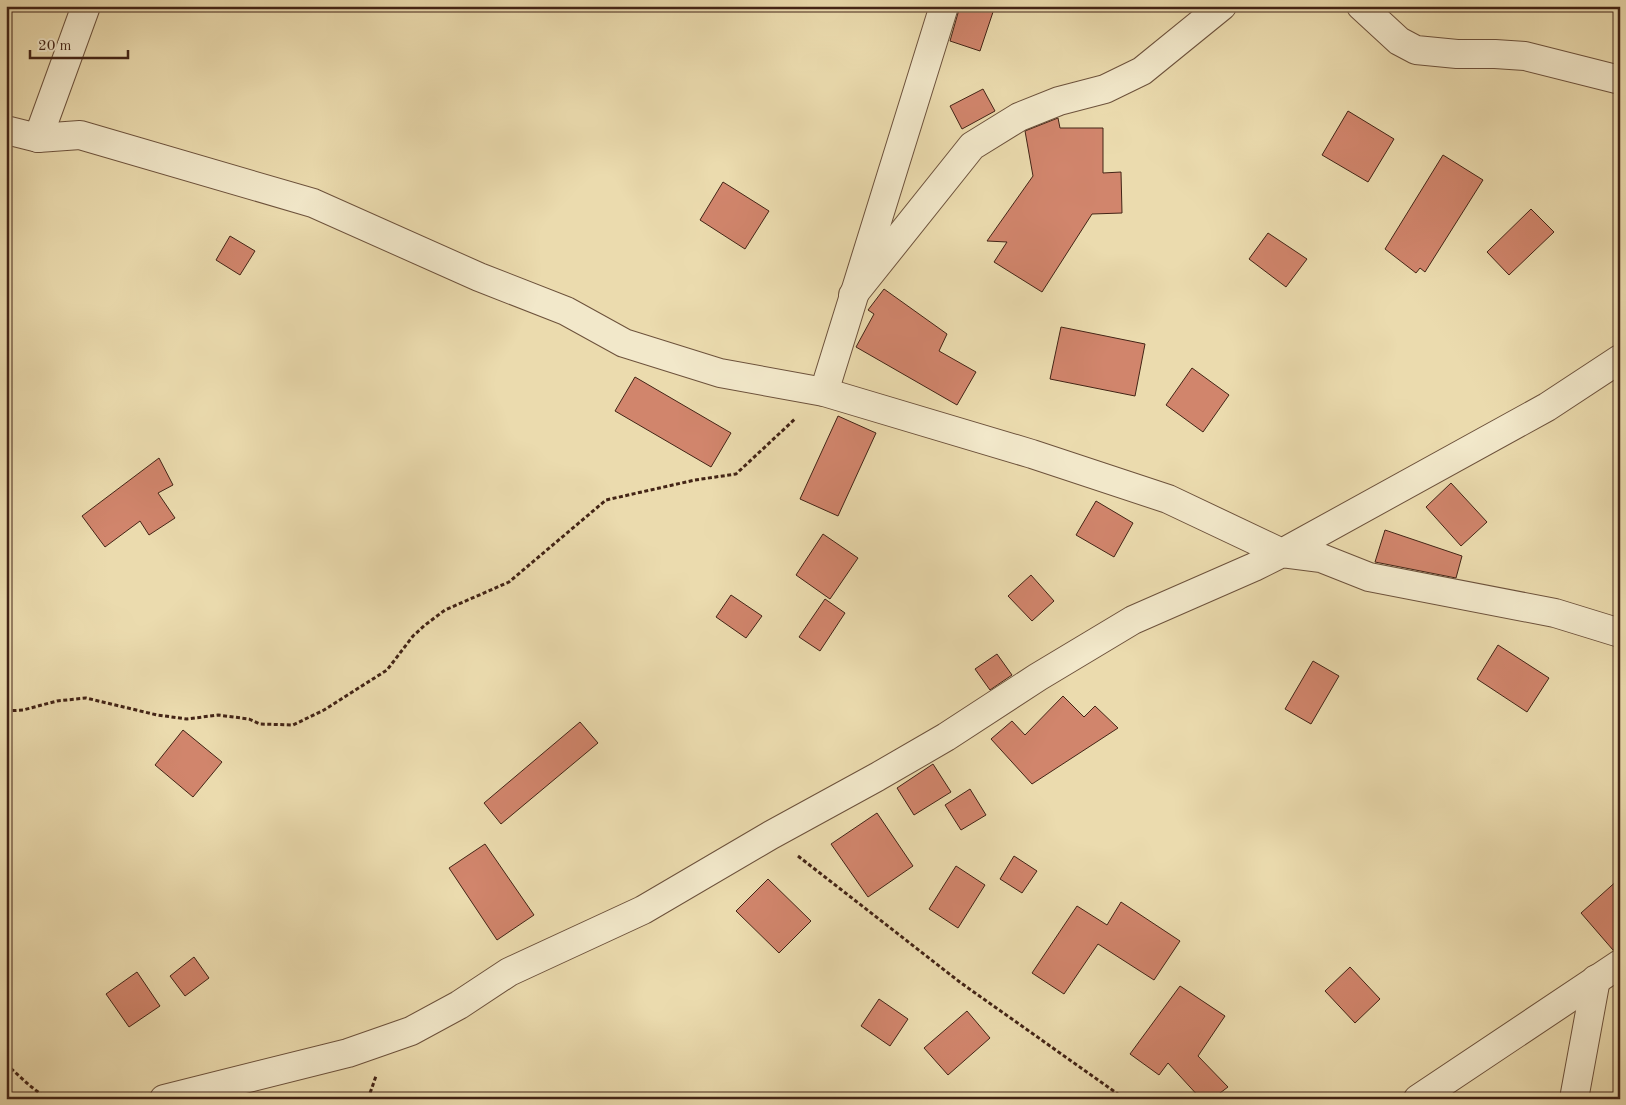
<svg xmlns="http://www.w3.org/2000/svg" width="1626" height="1105" font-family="'Old Standard TT',serif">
	<rect width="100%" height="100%" fill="#ebdbae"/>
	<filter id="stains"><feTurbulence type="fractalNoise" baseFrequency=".004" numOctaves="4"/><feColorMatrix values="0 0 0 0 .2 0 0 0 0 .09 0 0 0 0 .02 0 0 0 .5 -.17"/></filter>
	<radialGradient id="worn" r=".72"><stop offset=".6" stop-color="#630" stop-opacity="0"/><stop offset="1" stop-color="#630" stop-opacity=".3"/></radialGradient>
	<g fill="#d1856c" stroke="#432416">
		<path d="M 960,6 L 995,6 L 980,51 L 950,41 Z"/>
		<path d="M 983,89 L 995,111 L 962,129 L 950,106 Z"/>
		<path d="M 1348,111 L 1394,139 L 1368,182 L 1322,155 Z"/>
		<path d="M 1058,118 L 1060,128 L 1103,128 L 1103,173 L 1121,172 L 1122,213 L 1092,214 L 1042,292 L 994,262 L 1007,242 L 987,241 L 1033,176 L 1025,131 Z"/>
		<path d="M 1443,155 L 1483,180 L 1425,272 L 1420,268 L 1416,273 L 1385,249 Z"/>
		<path d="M 723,182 L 769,211 L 745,249 L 700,220 Z"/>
		<path d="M 1531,209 L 1554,232 L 1509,275 L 1487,252 Z"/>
		<path d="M 1268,233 L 1307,259 L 1286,287 L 1249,259 Z"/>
		<path d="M 230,236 L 255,251 L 240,275 L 216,260 Z"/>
		<path d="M 884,289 L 947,334 L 939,351 L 976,372 L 957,405 L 856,347 L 874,314 L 868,310 Z"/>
		<path d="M 1061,327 L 1145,344 L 1135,396 L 1050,379 Z"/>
		<path d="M 1192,368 L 1229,395 L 1203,432 L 1166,405 Z"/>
		<path d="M 635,377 L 731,433 L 711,467 L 615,411 Z"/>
		<path d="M 838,416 L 876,433 L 838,516 L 800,499 Z"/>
		<path d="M 159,458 L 173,485 L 158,493 L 175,518 L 149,535 L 140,521 L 105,547 L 82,516 Z"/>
		<path d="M 1451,483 L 1487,522 L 1461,546 L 1426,507 Z"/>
		<path d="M 1096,501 L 1133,523 L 1114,557 L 1076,535 Z"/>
		<path d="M 1385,530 L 1462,556 L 1456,578 L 1375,562 Z"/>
		<path d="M 823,534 L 858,558 L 830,599 L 796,575 Z"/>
		<path d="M 1031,575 L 1054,601 L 1032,621 L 1008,596 Z"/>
		<path d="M 731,595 L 762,616 L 746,638 L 716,617 Z"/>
		<path d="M 825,599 L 845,613 L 820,651 L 799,637 Z"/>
		<path d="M 1498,645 L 1549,678 L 1527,712 L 1477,679 Z"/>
		<path d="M 997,654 L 1012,675 L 990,690 L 975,669 Z"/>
		<path d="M 1313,661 L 1339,676 L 1311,724 L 1285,709 Z"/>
		<path d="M 1063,696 L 1084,717 L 1095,706 L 1118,728 L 1032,784 L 991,739 L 1012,721 L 1025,735 Z"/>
		<path d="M 580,722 L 598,743 L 501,824 L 484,803 Z"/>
		<path d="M 183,730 L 222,762 L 193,797 L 155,765 Z"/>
		<path d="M 933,764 L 951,792 L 914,815 L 897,788 Z"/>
		<path d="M 970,789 L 986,815 L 961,830 L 945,805 Z"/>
		<path d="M 877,813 L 913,866 L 868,897 L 831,844 Z"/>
		<path d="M 485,844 L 534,915 L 497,940 L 449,868 Z"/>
		<path d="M 1014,856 L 1037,871 L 1022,893 L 1000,879 Z"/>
		<path d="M 956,866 L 985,885 L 958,928 L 929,909 Z"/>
		<path d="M 1620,878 L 1620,948 L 1613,950 L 1581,913 Z"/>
		<path d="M 768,879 L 811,921 L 779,953 L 736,911 Z"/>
		<path d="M 1121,902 L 1180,941 L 1154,980 L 1098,944 L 1064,994 L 1032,973 L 1077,906 L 1107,925 Z"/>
		<path d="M 194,957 L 209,978 L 185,996 L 170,976 Z"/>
		<path d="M 1350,967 L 1380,999 L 1355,1023 L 1325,991 Z"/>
		<path d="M 137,972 L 160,1006 L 129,1027 L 106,994 Z"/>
		<path d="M 1180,986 L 1225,1016 L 1198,1056 L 1228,1087 L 1212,1099 L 1201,1099 L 1168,1063 L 1159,1075 L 1130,1054 Z"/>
		<path d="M 879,999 L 908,1019 L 890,1046 L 861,1026 Z"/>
		<path d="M 967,1011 L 990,1038 L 948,1075 L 924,1048 Z"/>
	</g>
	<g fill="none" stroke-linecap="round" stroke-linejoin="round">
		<defs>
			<g id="street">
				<path d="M 1361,6 L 1399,41 L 1416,50 L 1457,54 L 1495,54 L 1525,56 L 1620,80"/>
				<path d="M 6,130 L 38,138 L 80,135 L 313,203 L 479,277 L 566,311 L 624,343 L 720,373 L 824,392 L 1032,454 L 1168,499 L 1282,553 L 1547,407 L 1620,359"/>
				<path d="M 38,138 L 86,6"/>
				<path d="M 853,295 L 972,146 L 1019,117 L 1059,101 L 1105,89 L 1142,71 L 1222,6"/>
				<path d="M 824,392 L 944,6"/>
				<path d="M 164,1099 L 348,1053 L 411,1031 L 459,1005 L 509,972 L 643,910 L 771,835 L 877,777 L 946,737 L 1038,677 L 1133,620 L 1254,567 L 1282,553 L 1321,558 L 1369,577 L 1555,613 L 1620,633"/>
				<path d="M 1418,1099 L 1620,964"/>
				<path d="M 1574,1099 L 1596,979"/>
			</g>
		</defs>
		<use href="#street" stroke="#6d523c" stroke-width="30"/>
		<g stroke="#432416" stroke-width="3" stroke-dasharray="4 2.5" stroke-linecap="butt">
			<path d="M 6,711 L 23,710 L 57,701 L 86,698 L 157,715 L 187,719 L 218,715 L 249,719 L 260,724 L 293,725 L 324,710 L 387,670 L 413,636 L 425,625 L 445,610 L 509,582 L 606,500 L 695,480 L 736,474 L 796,418"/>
			<path d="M 798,856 L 961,983 L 1125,1099"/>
			<path d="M 6,1064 L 29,1085 L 47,1099"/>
			<path d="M 368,1099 L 376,1076"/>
		</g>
		<use href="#street" stroke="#f2e8ca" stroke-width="28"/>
	</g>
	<rect width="1626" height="1105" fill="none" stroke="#ebdbae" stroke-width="25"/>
	<rect x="8" y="8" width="1611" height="1090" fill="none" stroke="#432416" stroke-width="2.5"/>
	<rect x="12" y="12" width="1601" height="1080" fill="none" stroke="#432416"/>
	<path d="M30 50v8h98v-8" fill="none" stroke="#432416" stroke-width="2.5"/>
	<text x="38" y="50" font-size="15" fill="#432416" stroke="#f2e8ca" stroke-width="4" paint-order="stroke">20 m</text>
	<rect width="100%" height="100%" filter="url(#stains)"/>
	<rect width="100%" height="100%" fill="url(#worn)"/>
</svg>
